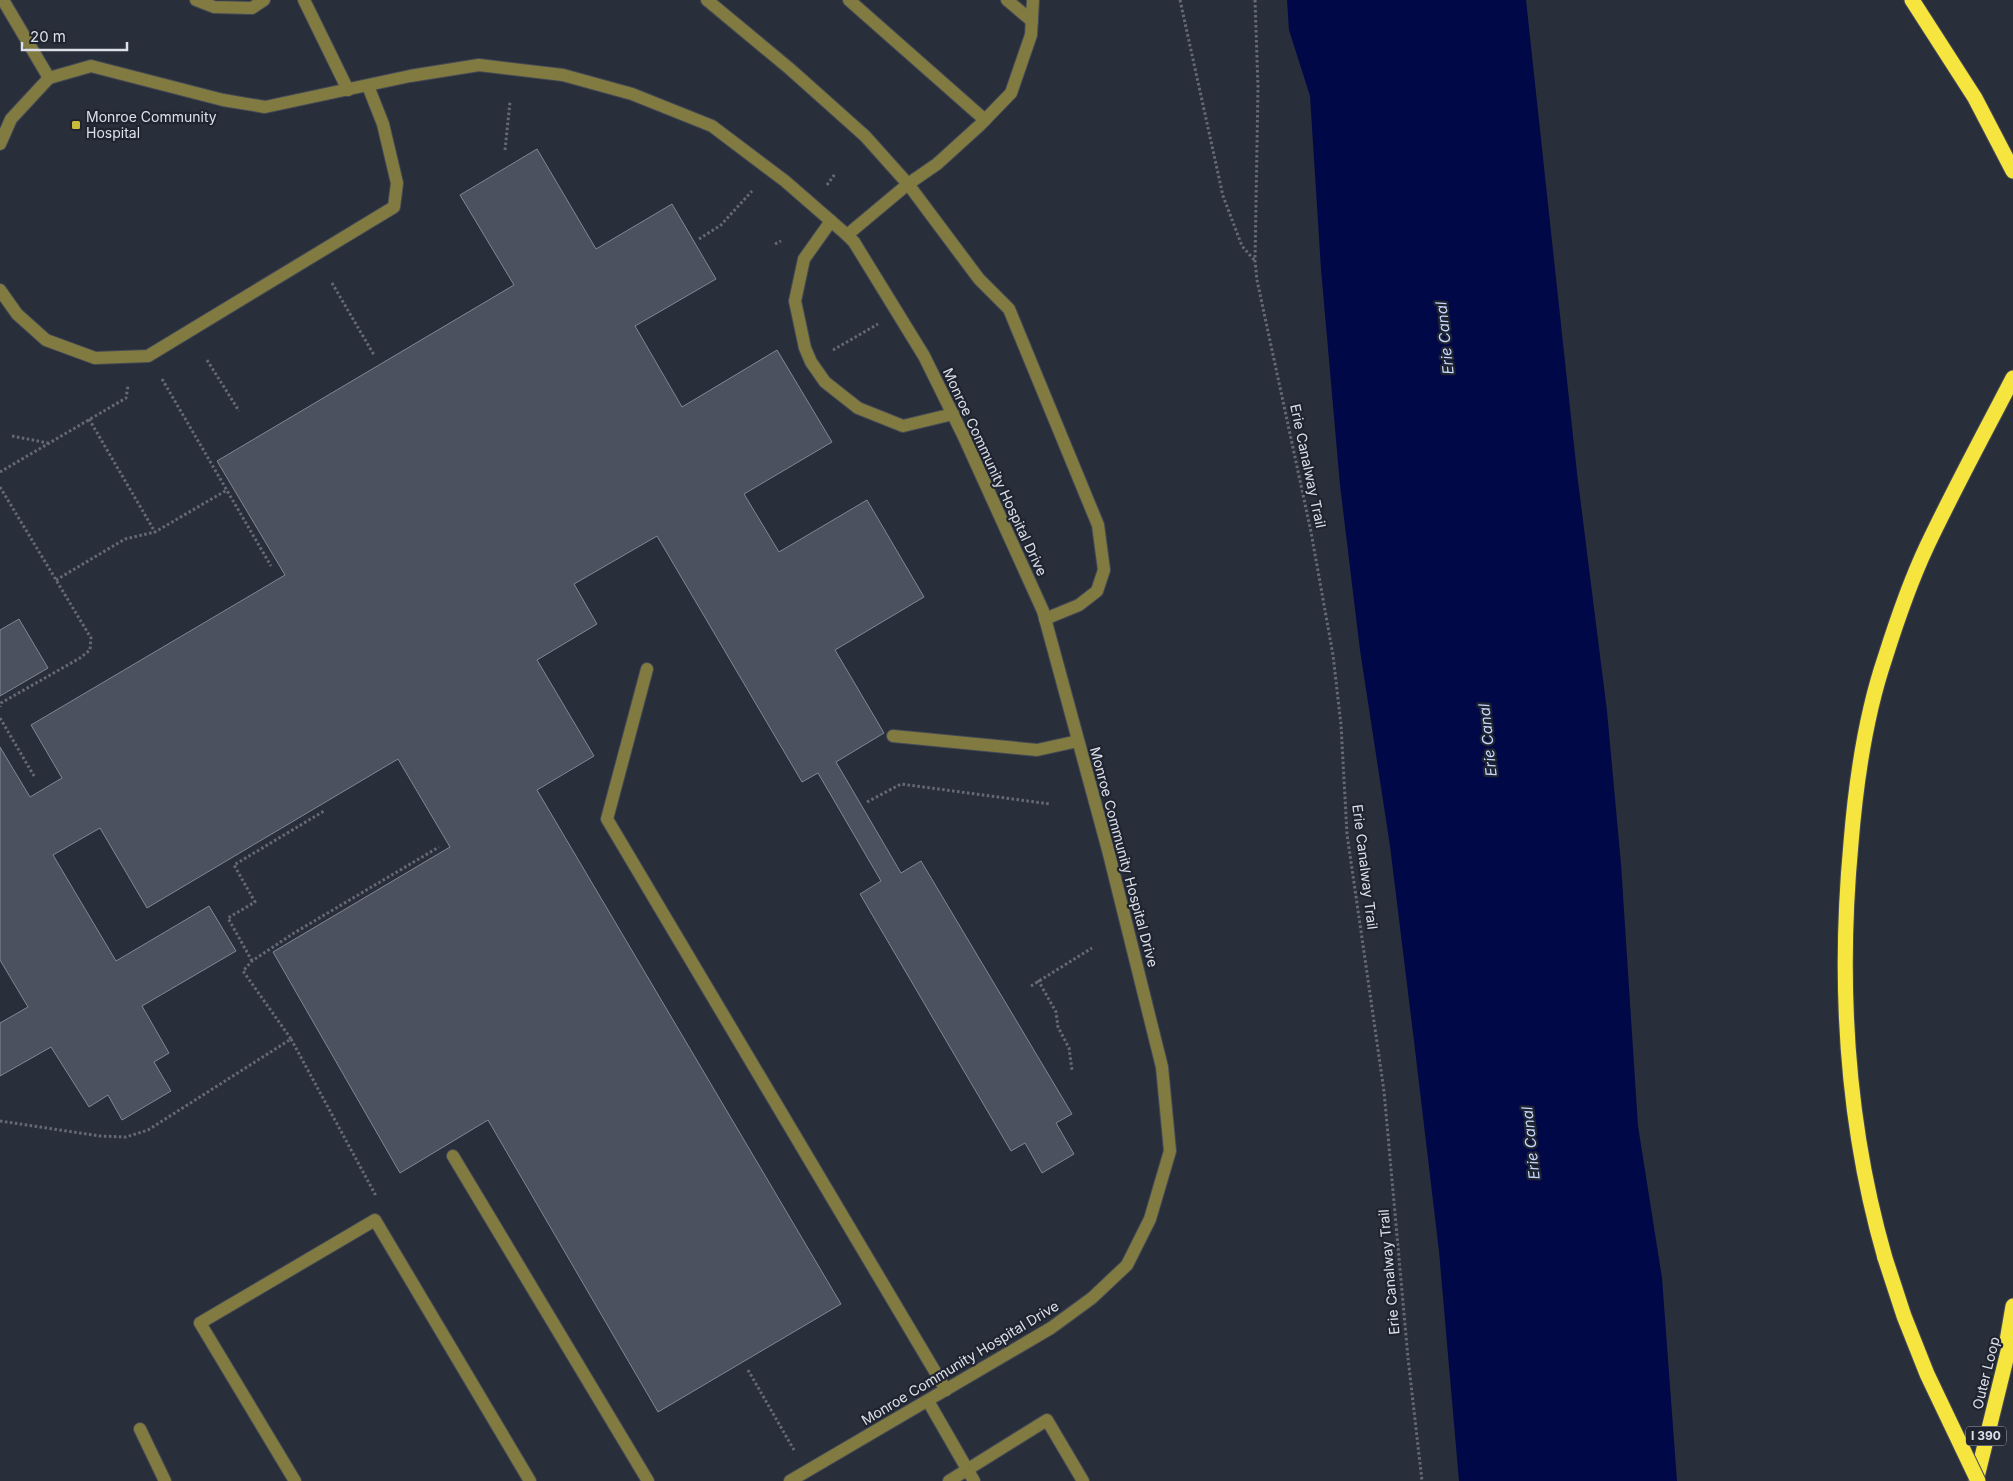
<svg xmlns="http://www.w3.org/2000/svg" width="2013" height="1481" font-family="Inter,sans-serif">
	<rect width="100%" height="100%" fill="#282e3a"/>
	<path fill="#010847" d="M 1287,0 L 1526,0 L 1577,473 L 1607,711 L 1621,864 L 1638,1126 L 1662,1278 L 1677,1481 L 1459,1481 L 1439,1251 L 1414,1041 L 1390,846 L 1360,650 L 1340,485 L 1321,269 L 1310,96 L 1289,30 Z"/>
	<g fill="#4b515e" stroke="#818796">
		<path d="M 537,149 L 596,249 L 672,204 L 716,279 L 635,326 L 682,407 L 777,350 L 832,442 L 744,494 L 779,552 L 867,500 L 924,597 L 835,650 L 884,733 L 836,762 L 901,873 L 921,861 L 1072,1114 L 1056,1123 L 1074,1154 L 1042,1173 L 1025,1143 L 1011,1151 L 860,894 L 881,881 L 818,773 L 802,782 L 657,536 L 574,584 L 597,624 L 537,660 L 594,756 L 537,790 L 841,1304 L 658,1412 L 488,1120 L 400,1173 L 273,952 L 450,847 L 398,759 L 147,908 L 100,828 L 53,855 L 116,961 L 209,906 L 236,951 L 142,1006 L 169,1053 L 154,1062 L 171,1091 L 122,1120 L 108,1095 L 89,1107 L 51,1047 L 0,1076 L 0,1023 L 28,1007 L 0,960 L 0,747 L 30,797 L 62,778 L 31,725 L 285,575 L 217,461 L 514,285 L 460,195 Z"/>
		<path d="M 19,619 L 48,668 L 0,696 L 0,630 Z"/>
	</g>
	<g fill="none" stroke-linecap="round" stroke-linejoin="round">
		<defs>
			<g id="minor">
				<path d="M 3,0 L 49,78"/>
				<path d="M 196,0 L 214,7 L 252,8 L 264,0"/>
				<path d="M 304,0 L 348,90"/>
				<path d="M 707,0 L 790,69 L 865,136 L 908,184 L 979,279 L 1009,309 L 1098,525 L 1104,570 L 1097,591 L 1079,605 L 1045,619"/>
				<path d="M 849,0 L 985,120"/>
				<path d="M 1007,0 L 1032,21"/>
				<path d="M 49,78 L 91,66 L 223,100 L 265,107 L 410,76 L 479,65 L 563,75 L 632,94 L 712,126 L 785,181 L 847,235 L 854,242 L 924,356 L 964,437 L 1043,611 L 1108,850 L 1162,1067 L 1170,1151 L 1150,1219 L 1127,1265 L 1092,1298 L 1051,1328 L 790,1481"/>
				<path d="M 0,144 L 11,119 L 49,78"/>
				<path d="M 831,221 L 804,259 L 795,301 L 805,348 L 811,362 L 825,382 L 858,408 L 903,426 L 953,414"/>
				<path d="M 847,235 L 908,184 L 937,164 L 980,125 L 1011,93 L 1031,35 L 1033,0"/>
				<path d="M 0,290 L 17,314 L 46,340 L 95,358 L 148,356 L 394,207 L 397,183 L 383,124 L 368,86"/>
				<path d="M 647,669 L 607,819 L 946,1390"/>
				<path d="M 893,736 L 1037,750 L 1078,741"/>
				<path d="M 453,1156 L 648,1481"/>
				<path d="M 928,1401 L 974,1481"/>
				<path d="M 140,1429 L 165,1481"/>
				<path d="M 295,1481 L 200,1323 L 375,1220 L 530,1481"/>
				<path d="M 949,1481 L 1047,1420 L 1083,1481"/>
			</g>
			<g id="highway">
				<path d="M 1912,0 L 1975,98 L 2013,171"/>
				<path d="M 1885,1258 C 1846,1123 1838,983 1851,843 C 1856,781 1865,717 1885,658 C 1897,620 1910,582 1927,546 C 1954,489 1984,434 2013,378"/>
				<path d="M 2007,1341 L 2013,1306"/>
				<path d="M 1976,1481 L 2013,1331"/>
			</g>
		</defs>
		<use href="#minor" stroke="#454a56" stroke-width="14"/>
		<use href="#highway" stroke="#454a56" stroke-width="17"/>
		<g stroke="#656a75" stroke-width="3" stroke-dasharray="2.5 2.5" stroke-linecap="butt">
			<path d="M 1180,0 L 1223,196 L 1242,246 L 1255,261"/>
			<path d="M 1255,0 L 1258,87 L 1255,261 L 1257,280 L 1311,532 L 1333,655 L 1341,725 L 1347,834 L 1384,1091 L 1408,1358 L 1422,1481"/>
			<path d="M 505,150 L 510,102"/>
			<path d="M 827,185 L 835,174"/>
			<path d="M 699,239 L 721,225 L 752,191"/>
			<path d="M 775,244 L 781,241"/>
			<path d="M 332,283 L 374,355"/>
			<path d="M 833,350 L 878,324"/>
			<path d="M 207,360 L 239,411"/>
			<path d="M 162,379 L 271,566"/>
			<path d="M 89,419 L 155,532"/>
			<path d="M 12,436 L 48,443"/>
			<path d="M 0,472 L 126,398 L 128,386"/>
			<path d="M 0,487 L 91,638 L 90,650 L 80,658 L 1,703 L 0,707"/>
			<path d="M 56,580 L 125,539 L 155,532 L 227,490"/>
			<path d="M 0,718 L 34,776"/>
			<path d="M 867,802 L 901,784 L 1050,804"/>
			<path d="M 252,961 L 228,918 L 255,902 L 234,865 L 324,811"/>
			<path d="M 1038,980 L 1056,1012 L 1058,1027 L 1069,1048 L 1072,1070"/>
			<path d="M 1031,986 L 1092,948"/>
			<path d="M 291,1039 L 375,1194 L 375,1197"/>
			<path d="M 0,1121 L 100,1136 L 126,1137 L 148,1130 L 291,1039 L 243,971 L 252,961 L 294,933 L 439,847"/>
			<path d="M 748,1370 L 794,1450"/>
		</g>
		<use href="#minor" stroke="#817b41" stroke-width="12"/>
		<use href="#highway" stroke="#f6e53e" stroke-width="15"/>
		<defs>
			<path id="highway-bridge" d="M 1885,1258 L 1904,1316 L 1927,1374 L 1978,1481"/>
		</defs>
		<use href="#highway-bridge" stroke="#454a56" stroke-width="17" stroke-linecap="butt"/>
		<use href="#highway-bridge" stroke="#f6e53e" stroke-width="15"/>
	</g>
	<rect fill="#c8bb3b" stroke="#1f2430" stroke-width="2" x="71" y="120" width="10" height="10" rx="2.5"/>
	<g text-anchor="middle" stroke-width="4.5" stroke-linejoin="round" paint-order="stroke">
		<rect fill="#1f2430" stroke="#a3a8b1" stroke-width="1" x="1966" y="1426.5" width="40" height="19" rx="4"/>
		<g font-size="12" font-weight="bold" fill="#dce0e8">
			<text x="1986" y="1440">I 390</text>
		</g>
		<g font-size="14" fill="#dce0e8" stroke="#1f2430" text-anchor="start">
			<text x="86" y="122">Monroe Community<tspan x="86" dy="16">Hospital</tspan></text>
		</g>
		<g font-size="14" fill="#dce0e8" stroke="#1f2430">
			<text transform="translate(1308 466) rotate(78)" y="5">Erie Canalway Trail</text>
			<text transform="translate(995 472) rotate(65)" y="5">Monroe Community Hospital Drive</text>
			<text transform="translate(1124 857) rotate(75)" y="5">Monroe Community Hospital Drive</text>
			<text transform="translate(1365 867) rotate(83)" y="5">Erie Canalway Trail</text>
			<text transform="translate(1389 1272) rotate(-95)" y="5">Erie Canalway Trail</text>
			<text transform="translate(960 1363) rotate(-31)" y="5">Monroe Community Hospital Drive</text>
			<text transform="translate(1986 1373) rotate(-76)" y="5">Outer Loop</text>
		</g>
		<g font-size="15" font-style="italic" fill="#c4d7fe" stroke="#1f2430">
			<text transform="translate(1445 338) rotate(-96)" y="5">Erie Canal</text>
			<text transform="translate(1488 740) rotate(-96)" y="5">Erie Canal</text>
			<text transform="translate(1531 1143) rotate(-96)" y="5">Erie Canal</text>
		</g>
	</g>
	<path d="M22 42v8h105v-8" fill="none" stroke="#dce0e8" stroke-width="2.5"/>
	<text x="30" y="42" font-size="15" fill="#dce0e8" stroke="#1f2430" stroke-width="4" paint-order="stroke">20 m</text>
</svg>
